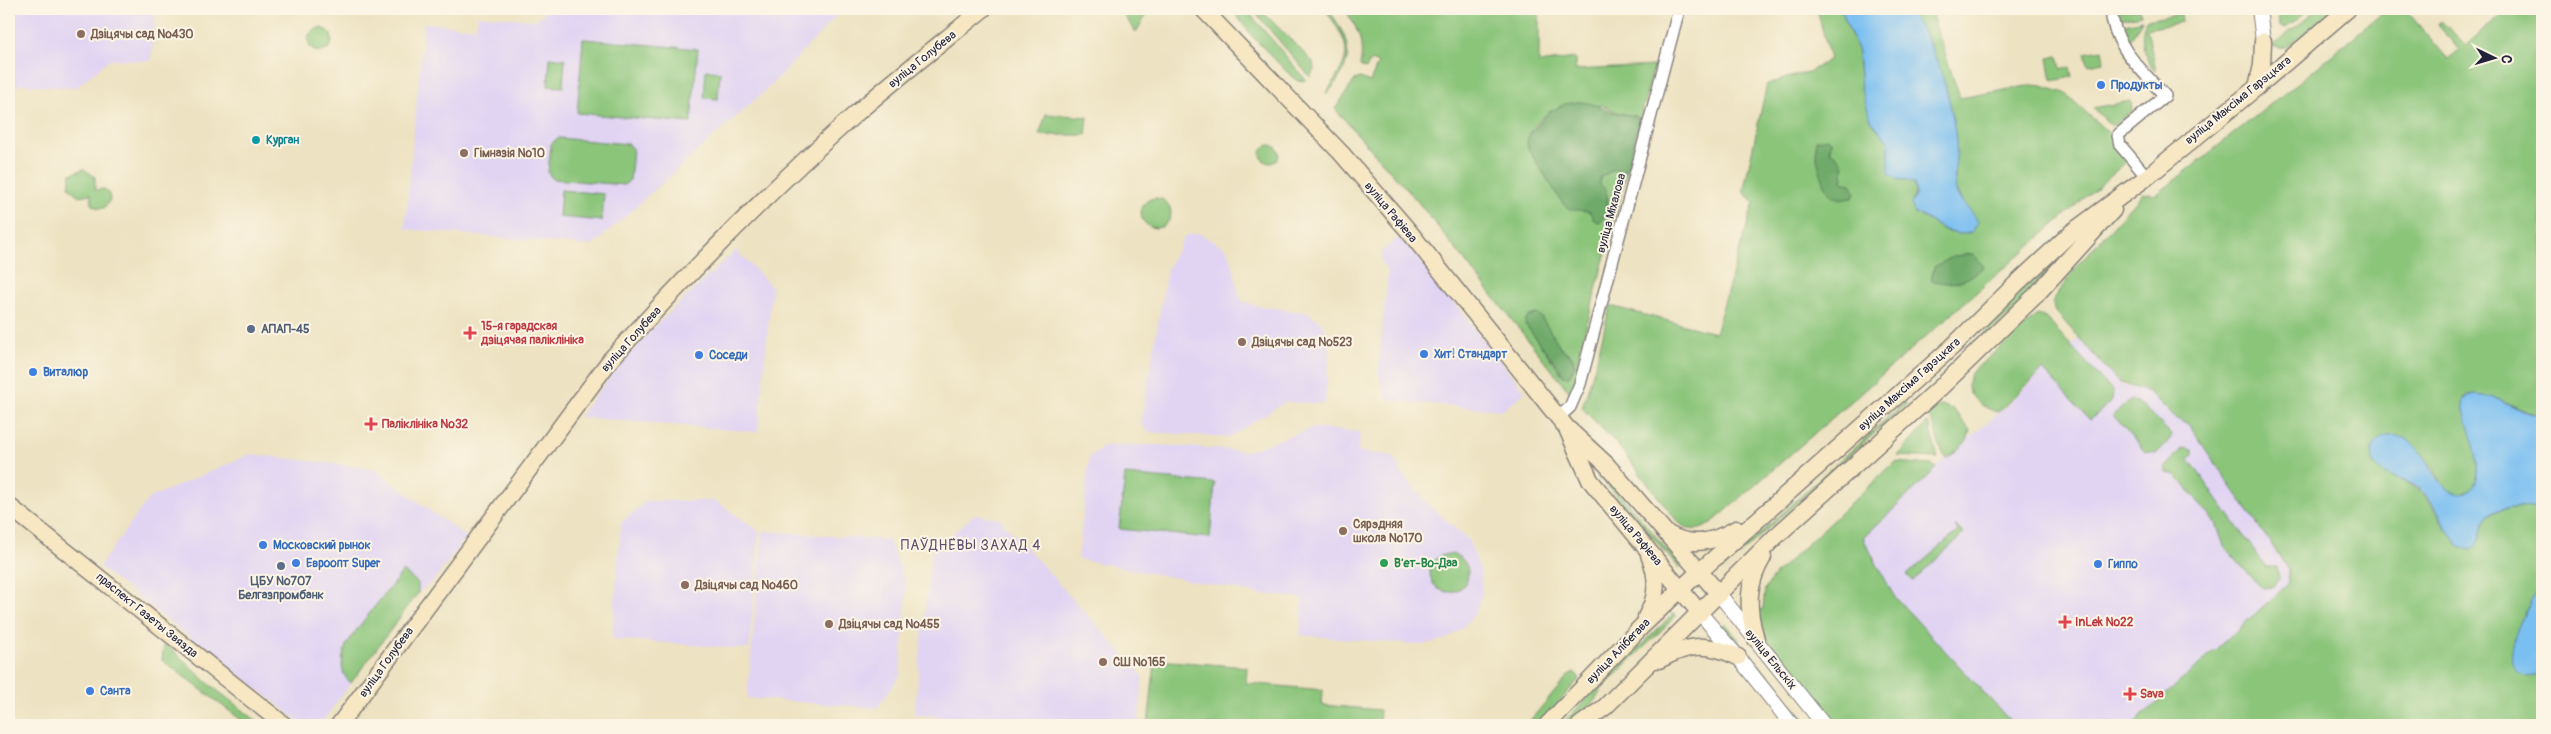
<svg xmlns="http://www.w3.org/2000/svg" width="2551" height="734" font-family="Pangolin,sans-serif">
	<rect width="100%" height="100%" fill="#fcf5e5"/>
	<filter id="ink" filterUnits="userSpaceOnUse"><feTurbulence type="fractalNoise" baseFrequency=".02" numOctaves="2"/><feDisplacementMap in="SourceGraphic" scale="10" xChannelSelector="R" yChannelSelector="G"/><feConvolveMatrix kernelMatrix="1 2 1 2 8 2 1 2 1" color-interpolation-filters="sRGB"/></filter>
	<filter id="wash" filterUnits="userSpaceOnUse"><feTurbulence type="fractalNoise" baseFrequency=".0096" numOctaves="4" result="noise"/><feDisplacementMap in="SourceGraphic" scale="20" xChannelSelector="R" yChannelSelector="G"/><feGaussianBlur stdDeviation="1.12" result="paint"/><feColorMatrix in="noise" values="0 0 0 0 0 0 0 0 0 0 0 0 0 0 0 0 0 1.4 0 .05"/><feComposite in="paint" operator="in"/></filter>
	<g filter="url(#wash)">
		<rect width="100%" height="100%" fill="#ede2c1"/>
		<g fill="#e1d4f3">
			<path d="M 9,9 L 156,9 L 151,61 L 110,59 L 75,88 L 19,84 L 9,98 Z"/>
			<path d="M 549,9 L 843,9 L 768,88 L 592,246 L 405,229 L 424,23 L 476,28 L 478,15 L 535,20 Z"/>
			<path d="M 1198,233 L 1226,248 L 1232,261 L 1239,295 L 1243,302 L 1259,306 L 1308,313 L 1321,322 L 1328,335 L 1330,350 L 1325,404 L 1285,402 L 1231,436 L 1224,437 L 1148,432 L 1141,424 L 1167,269 L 1185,236 Z"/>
			<path d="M 1400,236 L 1525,392 L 1503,410 L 1392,401 L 1386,396 L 1378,373 L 1388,273 L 1381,262 L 1382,251 Z"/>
			<path d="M 736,250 L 772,287 L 758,432 L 579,417 L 619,366 L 653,328 Z"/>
			<path d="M 2078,338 L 2122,385 L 2149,392 L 2174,417 L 2188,424 L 2289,570 L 2290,577 L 2287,585 L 2132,725 L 2014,725 L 1894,596 L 1862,538 L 1941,462 L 2002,410 Z"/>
			<path d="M 1313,428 L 1360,432 L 1358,452 L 1393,456 L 1403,475 L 1431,507 L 1468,540 L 1480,570 L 1482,594 L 1474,615 L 1461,629 L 1446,639 L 1422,645 L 1300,635 L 1303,598 L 1260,594 L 1078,559 L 1089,458 L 1103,446 L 1159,445 L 1247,451 Z"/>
			<path d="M 251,454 L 374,469 L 466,537 L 433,581 L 418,593 L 324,719 L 317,725 L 304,725 L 300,722 L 99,567 L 149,498 Z"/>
			<path d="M 646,501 L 715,501 L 759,531 L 749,649 L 612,639 L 621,523 Z"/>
			<path d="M 975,514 L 1000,519 L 1143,676 L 1138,725 L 966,725 L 966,720 L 914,714 L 931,553 Z"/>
			<path d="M 763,531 L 888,540 L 907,586 L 900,676 L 877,708 L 747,698 Z"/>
		</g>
		<g fill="#8bc57a" stroke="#56745a" fill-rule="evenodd">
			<path d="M 1119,9 L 1138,9 L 1146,16 L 1136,32 Z"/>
			<path d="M 1232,9 L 1246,9 L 1306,80 L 1298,81 L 1292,77 L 1251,35 Z"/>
			<path d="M 1252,9 L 1260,9 L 1313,62 L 1314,70 L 1310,77 Z"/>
			<path d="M 1325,9 L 1328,9 C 1353,44 1356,60 1327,94 L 1326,93 C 1353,54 1352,48 1325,9 Z"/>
			<path d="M 1345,9 L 1539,9 L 1539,63 L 1575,58 L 1575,70 L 1654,66 L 1640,120 L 1636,116 L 1619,113 L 1602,105 L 1549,112 C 1538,122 1525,133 1528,149 L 1564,205 L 1589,211 L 1593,218 L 1605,214 L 1608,201 L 1606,190 L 1600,184 L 1600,177 L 1616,169 L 1627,171 L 1578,359 L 1579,370 L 1571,394 L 1418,202 L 1335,109 L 1355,80 L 1360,78 L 1370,82 L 1378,63 L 1371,60 L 1366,69 L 1360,66 C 1365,42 1357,28 1345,9 ZM 1532,315 L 1537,314 L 1541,317 L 1561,348 L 1572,356 L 1575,365 L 1570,375 L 1562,374 L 1525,324 L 1527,317 Z"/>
			<path d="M 1817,9 L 1841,9 L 1858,52 L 1860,78 L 1875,126 L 1889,143 L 1889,168 L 1897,179 C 1906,180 1912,179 1916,189 L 1913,199 L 1915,213 L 1948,232 L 1961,234 L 1963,204 L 1955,187 L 1956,141 L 1948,96 L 1930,44 L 1908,9 L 1930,9 L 1960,98 L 2032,85 L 2041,86 L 2065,93 L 2114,138 L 2116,147 L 2126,162 L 1714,521 C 1700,532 1690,533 1677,521 L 1617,444 L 1582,408 L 1596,363 L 1610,306 L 1715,333 L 1754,202 L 1743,192 L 1767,84 L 1811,71 L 1830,59 ZM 1816,140 L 1831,142 L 1830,151 C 1844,161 1845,165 1842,182 Z"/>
			<path d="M 2119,9 L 2140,9 L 2141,15 L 2120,19 Z"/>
			<path d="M 2278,9 L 2309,9 L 2286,28 L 2279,26 Z"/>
			<path d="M 2318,9 L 2333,9 L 2289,46 L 2280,48 L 2272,46 Z"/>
			<path d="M 2387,9 L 2405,9 L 2448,59 L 2459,50 L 2438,25 L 2441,21 L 2466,45 L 2508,9 L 2542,9 L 2542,416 C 2521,413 2482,385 2464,398 C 2470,425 2485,463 2472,489 L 2459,495 L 2447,490 L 2423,454 L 2385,436 L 2375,446 L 2391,477 C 2435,490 2429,509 2454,540 L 2479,541 C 2481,533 2482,522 2489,516 C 2502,505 2529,504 2542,512 L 2542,587 L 2524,612 L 2513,651 L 2534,675 L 2542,674 L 2542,725 L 2132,725 L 2287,585 L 2289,570 L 2188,424 L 2174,417 L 2149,392 L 2118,382 L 2056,312 L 2052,302 L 2075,268 L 2143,193 L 2156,195 L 2309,74 Z"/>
			<path d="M 2179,14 L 2181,15 L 2182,22 L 2147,29 L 2156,71 C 2143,61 2139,34 2146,20 Z"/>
			<path d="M 2142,20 L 2129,42 L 2121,30 L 2121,25 Z"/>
			<circle cx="320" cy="40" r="12"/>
			<path d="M 583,39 L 698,49 L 691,123 L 577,113 Z"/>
			<path d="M 2102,50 L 2104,62 L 2088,65 L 2085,53 Z"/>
			<path d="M 2058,56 L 2061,69 L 2070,67 L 2072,77 L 2052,81 L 2048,58 Z"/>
			<path d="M 550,57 L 565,59 L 563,87 L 548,86 Z"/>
			<path d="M 706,70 L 720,72 L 718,99 L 704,98 Z"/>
			<path d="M 2131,101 L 2132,111 L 2112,126 L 2093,108 Z"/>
			<path d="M 1046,114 L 1088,117 L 1086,135 L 1039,135 Z"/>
			<path d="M 558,138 L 628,144 L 633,150 L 630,180 L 624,185 L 553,179 L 548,173 L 551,144 Z"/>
			<circle cx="1270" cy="154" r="9"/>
			<path d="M 84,169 L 95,177 L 95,190 L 105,189 L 109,194 L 110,200 L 104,208 L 97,208 L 92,204 L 91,194 L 78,196 L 69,187 L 71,174 Z"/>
			<path d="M 561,190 L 604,194 L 602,221 L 559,217 Z"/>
			<circle cx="1156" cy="213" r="15"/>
			<path d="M 2079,238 L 2023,302 L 1959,362 L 1955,362 L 1954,361 L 1996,322 L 2023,288 Z"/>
			<path d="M 2037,315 L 2046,318 L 2113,392 L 2112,401 L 2090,420 L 2043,370 L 1998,412 C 1980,408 1959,391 1972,372 Z"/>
			<path d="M 2131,400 L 2146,409 L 2171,434 L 2171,438 L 2157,453 L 2145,452 L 2113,415 Z"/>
			<path d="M 1905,402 L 1907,404 L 1721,571 L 1720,569 Z"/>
			<path d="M 1941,405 L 1953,409 L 1970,430 L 1967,441 L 1947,459 C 1935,446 1938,426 1926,413 Z"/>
			<path d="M 1928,422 L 1938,458 L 1898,456 Z"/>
			<path d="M 2183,448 L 2192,450 L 2193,455 L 2189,459 L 2266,567 L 2277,567 L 2279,579 L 2272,587 L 2263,588 L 2258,585 L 2224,546 L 2216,523 L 2176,475 L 2167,473 L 2165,467 Z"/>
			<path d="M 1895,462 L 1931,465 L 1937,468 L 1863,538 L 1894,596 L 2014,725 L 1837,725 L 1761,632 L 1757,610 L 1763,609 L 1765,589 L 1776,573 Z"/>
			<path d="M 1600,471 L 1681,566 L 1679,568 L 1598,475 Z"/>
			<path d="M 1125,475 L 1215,483 L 1210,538 L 1119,529 Z"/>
			<path d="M 1955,525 L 1962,532 L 1962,535 L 1920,575 L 1913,581 L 1907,575 L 1958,531 Z"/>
			<circle cx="1449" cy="573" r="19"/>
			<path d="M 403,571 L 418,583 L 418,593 L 351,683 C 340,674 341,662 345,648 C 349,636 393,585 403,571 Z"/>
			<path d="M 1674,613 L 1676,616 L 1602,688 C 1596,702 1577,725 1560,725 Z"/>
			<path d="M 1725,623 L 1809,725 L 1803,725 L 1722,626 Z"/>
			<path d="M 164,645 L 167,645 L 209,684 L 262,725 L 248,725 L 162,660 Z"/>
			<path d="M 1170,661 L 1247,667 L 1246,683 L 1323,690 L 1322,705 L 1380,710 L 1379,725 L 1148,725 L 1155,662 Z"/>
			<path d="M 1571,673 L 1575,673 L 1580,678 L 1539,725 L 1526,725 Z"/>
		</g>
		<g fill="#70aa6a" stroke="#496652">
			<path d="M 1577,102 C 1595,102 1604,110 1621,114 C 1628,115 1634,114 1640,120 L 1627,171 L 1615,169 L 1600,177 L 1600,184 L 1606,190 C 1608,201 1608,214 1600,222 L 1595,221 L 1589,211 L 1573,210 L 1564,205 L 1528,149 L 1527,141 L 1529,135 L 1549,112 L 1565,104 Z"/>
			<path d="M 1827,138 L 1831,141 L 1830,151 C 1844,161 1845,165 1842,181 L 1851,183 L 1855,192 L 1853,198 C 1846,199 1837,200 1831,194 C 1822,185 1814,152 1816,140 Z"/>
			<path d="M 1973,254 L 1984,266 C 1968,281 1953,287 1931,280 L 1934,267 L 1954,256 Z"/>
			<path d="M 1537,314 L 1541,317 L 1561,348 L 1573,358 L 1574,367 L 1568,377 L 1563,376 L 1559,368 L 1525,324 L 1527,317 Z"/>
		</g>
		<g fill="#7abff1" stroke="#4e7096">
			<path d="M 1841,9 L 1908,9 C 1936,47 1951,93 1956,141 C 1958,157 1952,175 1956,191 C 1960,204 1973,210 1978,222 L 1972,232 C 1951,240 1933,221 1915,213 L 1911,204 L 1916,194 L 1914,184 L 1906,180 L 1897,179 L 1889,173 L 1889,143 L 1871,120 L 1861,89 L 1858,52 Z"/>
			<path d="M 2474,394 C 2498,394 2518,413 2542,416 L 2542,512 C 2528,504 2497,504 2486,519 C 2479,529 2483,543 2471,550 L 2459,546 L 2454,540 C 2441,524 2435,499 2417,487 C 2404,478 2378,478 2373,460 C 2367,433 2398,429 2414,445 C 2429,460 2442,499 2466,493 C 2492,474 2465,428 2463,404 L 2464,399 Z"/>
			<path d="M 2542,587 L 2542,674 C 2534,675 2523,678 2516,672 C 2501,656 2528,599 2542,587 Z"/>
		</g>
	</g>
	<g filter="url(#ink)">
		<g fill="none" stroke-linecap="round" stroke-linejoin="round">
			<defs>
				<g id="minor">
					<path d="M 2111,9 C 2113,46 2141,69 2165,96 L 2118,135 L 2120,145 L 2147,177"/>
					<path d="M 1558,418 L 1570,407 L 1580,384 L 1679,9"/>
				</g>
				<g id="tertiary">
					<path d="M 2259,9 L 2263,41"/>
					<path d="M 1719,594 L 1824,725"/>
					<path d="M 1700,613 L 1738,657 L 1792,725"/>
				</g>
				<g id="secondary">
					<path d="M 1203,9 L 1342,154 L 1407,229 L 1566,427 L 1606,464 L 1719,594"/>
					<path d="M 2257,87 L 2262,65 L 2263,41"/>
					<path d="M 1568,431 L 1590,480 L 1700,613"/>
					<path d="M 9,506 L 284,725"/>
					<path d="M 1668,534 C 1692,548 1713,542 1736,529"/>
					<path d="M 1646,617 C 1658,597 1659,577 1649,555"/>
					<path d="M 1756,639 C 1747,609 1746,585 1763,557"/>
					<path d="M 1659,660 C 1689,644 1707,642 1738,657"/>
					<path d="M 339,725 L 611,359 C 687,275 767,193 851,118 C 894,80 939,45 983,9"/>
					<path d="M 1547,725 L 1642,626 L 1699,572 L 1952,347 L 2016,284 L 2071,233 L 2147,177 L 2257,87 L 2348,9"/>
					<path d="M 1580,725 L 1605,707 L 1774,538 L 1941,387 L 2036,295 L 2113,210"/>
				</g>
			</defs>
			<use href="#minor" stroke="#88827e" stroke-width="14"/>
			<use href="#tertiary" stroke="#88827e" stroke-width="16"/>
			<use href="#secondary" stroke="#88827e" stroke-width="19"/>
			<use href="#minor" stroke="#fff" stroke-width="11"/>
			<use href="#tertiary" stroke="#fff" stroke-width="14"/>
			<use href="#secondary" stroke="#f7e8c3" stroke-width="16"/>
		</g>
	</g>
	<g fill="#8d6e63" stroke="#fcf5e5" stroke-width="2">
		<circle cx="81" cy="34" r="5"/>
		<circle cx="464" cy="153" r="5"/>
		<circle cx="1242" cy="342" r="5"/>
		<circle cx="1343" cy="531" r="5"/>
		<circle cx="685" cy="585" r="5"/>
		<circle cx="829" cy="624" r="5"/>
		<circle cx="1103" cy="662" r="5"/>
	</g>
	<g fill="#3f7fe0" stroke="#fcf5e5" stroke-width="2">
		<circle cx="2101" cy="85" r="5"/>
		<circle cx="1424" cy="354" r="5"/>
		<circle cx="699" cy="355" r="5"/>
		<circle cx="33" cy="372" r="5"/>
		<circle cx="263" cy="545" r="5"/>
		<circle cx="296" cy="563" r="5"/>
		<circle cx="2098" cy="564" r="5"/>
		<circle cx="90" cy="691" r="5"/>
	</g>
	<circle fill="#0f9aa8" stroke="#fcf5e5" stroke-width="2" cx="256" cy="140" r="5"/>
	<g fill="#5c6f8a" stroke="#fcf5e5" stroke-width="2">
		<circle cx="251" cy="329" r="5"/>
		<circle cx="281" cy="566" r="5"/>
	</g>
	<g fill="#e0444e" stroke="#fcf5e5" stroke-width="2">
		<path d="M467.5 325.5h5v5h5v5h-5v5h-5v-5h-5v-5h5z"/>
		<path d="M368.5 416.5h5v5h5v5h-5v5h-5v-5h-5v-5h5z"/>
		<path d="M2062.5 614.5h5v5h5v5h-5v5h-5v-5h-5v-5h5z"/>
		<path d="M2127.5 686.5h5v5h5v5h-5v5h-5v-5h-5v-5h5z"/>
	</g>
	<circle fill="#2e9e5b" stroke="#fcf5e5" stroke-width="2" cx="1384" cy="563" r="5"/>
	<g text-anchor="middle" stroke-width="4" stroke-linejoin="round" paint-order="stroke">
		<g font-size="12" font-weight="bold" fill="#785e54" stroke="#fcf5e5" text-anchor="start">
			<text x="91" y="38">Дзіцячы сад №430</text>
			<text x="474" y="157">Гімназія №10</text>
			<text x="1252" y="346">Дзіцячы сад №523</text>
			<text x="1353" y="528">Сярэдняя<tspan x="1353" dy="14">школа №170</tspan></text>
			<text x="695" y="589">Дзіцячы сад №460</text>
			<text x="839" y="628">Дзіцячы сад №455</text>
			<text x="1113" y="666">СШ №165</text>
		</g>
		<g font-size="12" fill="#22223b" stroke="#fcf5e5">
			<text transform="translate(922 59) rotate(-39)" y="4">вуліца Голубева</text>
			<text transform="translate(2238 100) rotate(-39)" y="4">вуліца Максіма Гарэцкага</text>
			<text transform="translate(1391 212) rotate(50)" y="4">вуліца Рафіева</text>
			<text transform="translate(1611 213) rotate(-75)" y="4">вуліца Міхалова</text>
			<text transform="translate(631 339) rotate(-48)" y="4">вуліца Голубева</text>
			<text transform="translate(1909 384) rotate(-42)" y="4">вуліца Максіма Гарэцкага</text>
			<text transform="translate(1636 535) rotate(50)" y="4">вуліца Рафіева</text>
			<text transform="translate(147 615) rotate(39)" y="4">праспект Газеты Звязда</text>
			<text transform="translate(1618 651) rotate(-46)" y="4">вуліца Алібегава</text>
			<text transform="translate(1771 659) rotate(51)" y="4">вуліца Ельскіх</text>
			<text transform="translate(386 662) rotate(-54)" y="4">вуліца Голубева</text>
		</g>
		<g font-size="12" font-weight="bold" fill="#366cbe" stroke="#fcf5e5" text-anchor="start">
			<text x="2111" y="89">Продукты</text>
			<text x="1434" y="358">Хит! Стандарт</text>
			<text x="709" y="359">Соседи</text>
			<text x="43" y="376">Виталюр</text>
			<text x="273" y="549">Московский рынок</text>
			<text x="306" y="567">Евроопт Super</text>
			<text x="2108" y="568">Гиппо</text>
			<text x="100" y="695">Санта</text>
		</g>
		<g font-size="12" font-weight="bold" fill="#0d838f" stroke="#fcf5e5" text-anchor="start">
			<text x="266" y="144">Курган</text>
		</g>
		<g font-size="12" font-weight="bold" fill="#be3a42" stroke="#fcf5e5" text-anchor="start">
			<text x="481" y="330">15-я гарадская<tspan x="481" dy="14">дзіцячая паліклініка</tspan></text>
			<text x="382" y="428">Паліклініка №32</text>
			<text x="2075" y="626">InLek №22</text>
			<text x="2140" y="698">Sava</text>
		</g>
		<g font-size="12" font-weight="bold" fill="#4e5e75" stroke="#fcf5e5" text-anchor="start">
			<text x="261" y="333">АПАП-45</text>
			<text x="281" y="585" text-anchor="middle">ЦБУ №707<tspan x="281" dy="14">Белгазпромбанк</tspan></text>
		</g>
		<g font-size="12" font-weight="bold" fill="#27864d" stroke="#fcf5e5" text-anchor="start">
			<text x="1394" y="567">Вʼет-Во-Даа</text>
		</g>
		<g font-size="14" letter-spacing="1" fill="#5f4d6d" stroke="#fcf5e5">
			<text x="971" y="550">ПАЎДНЁВЫ ЗАХАД 4</text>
		</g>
	</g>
	<rect width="2551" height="734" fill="none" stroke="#fcf5e5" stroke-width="30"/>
	<g transform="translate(2494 58) rotate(95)" stroke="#fcf5e5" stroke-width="4" paint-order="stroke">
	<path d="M0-4L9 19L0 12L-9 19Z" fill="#22223b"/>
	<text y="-8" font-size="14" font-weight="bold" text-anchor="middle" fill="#22223b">С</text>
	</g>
</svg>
